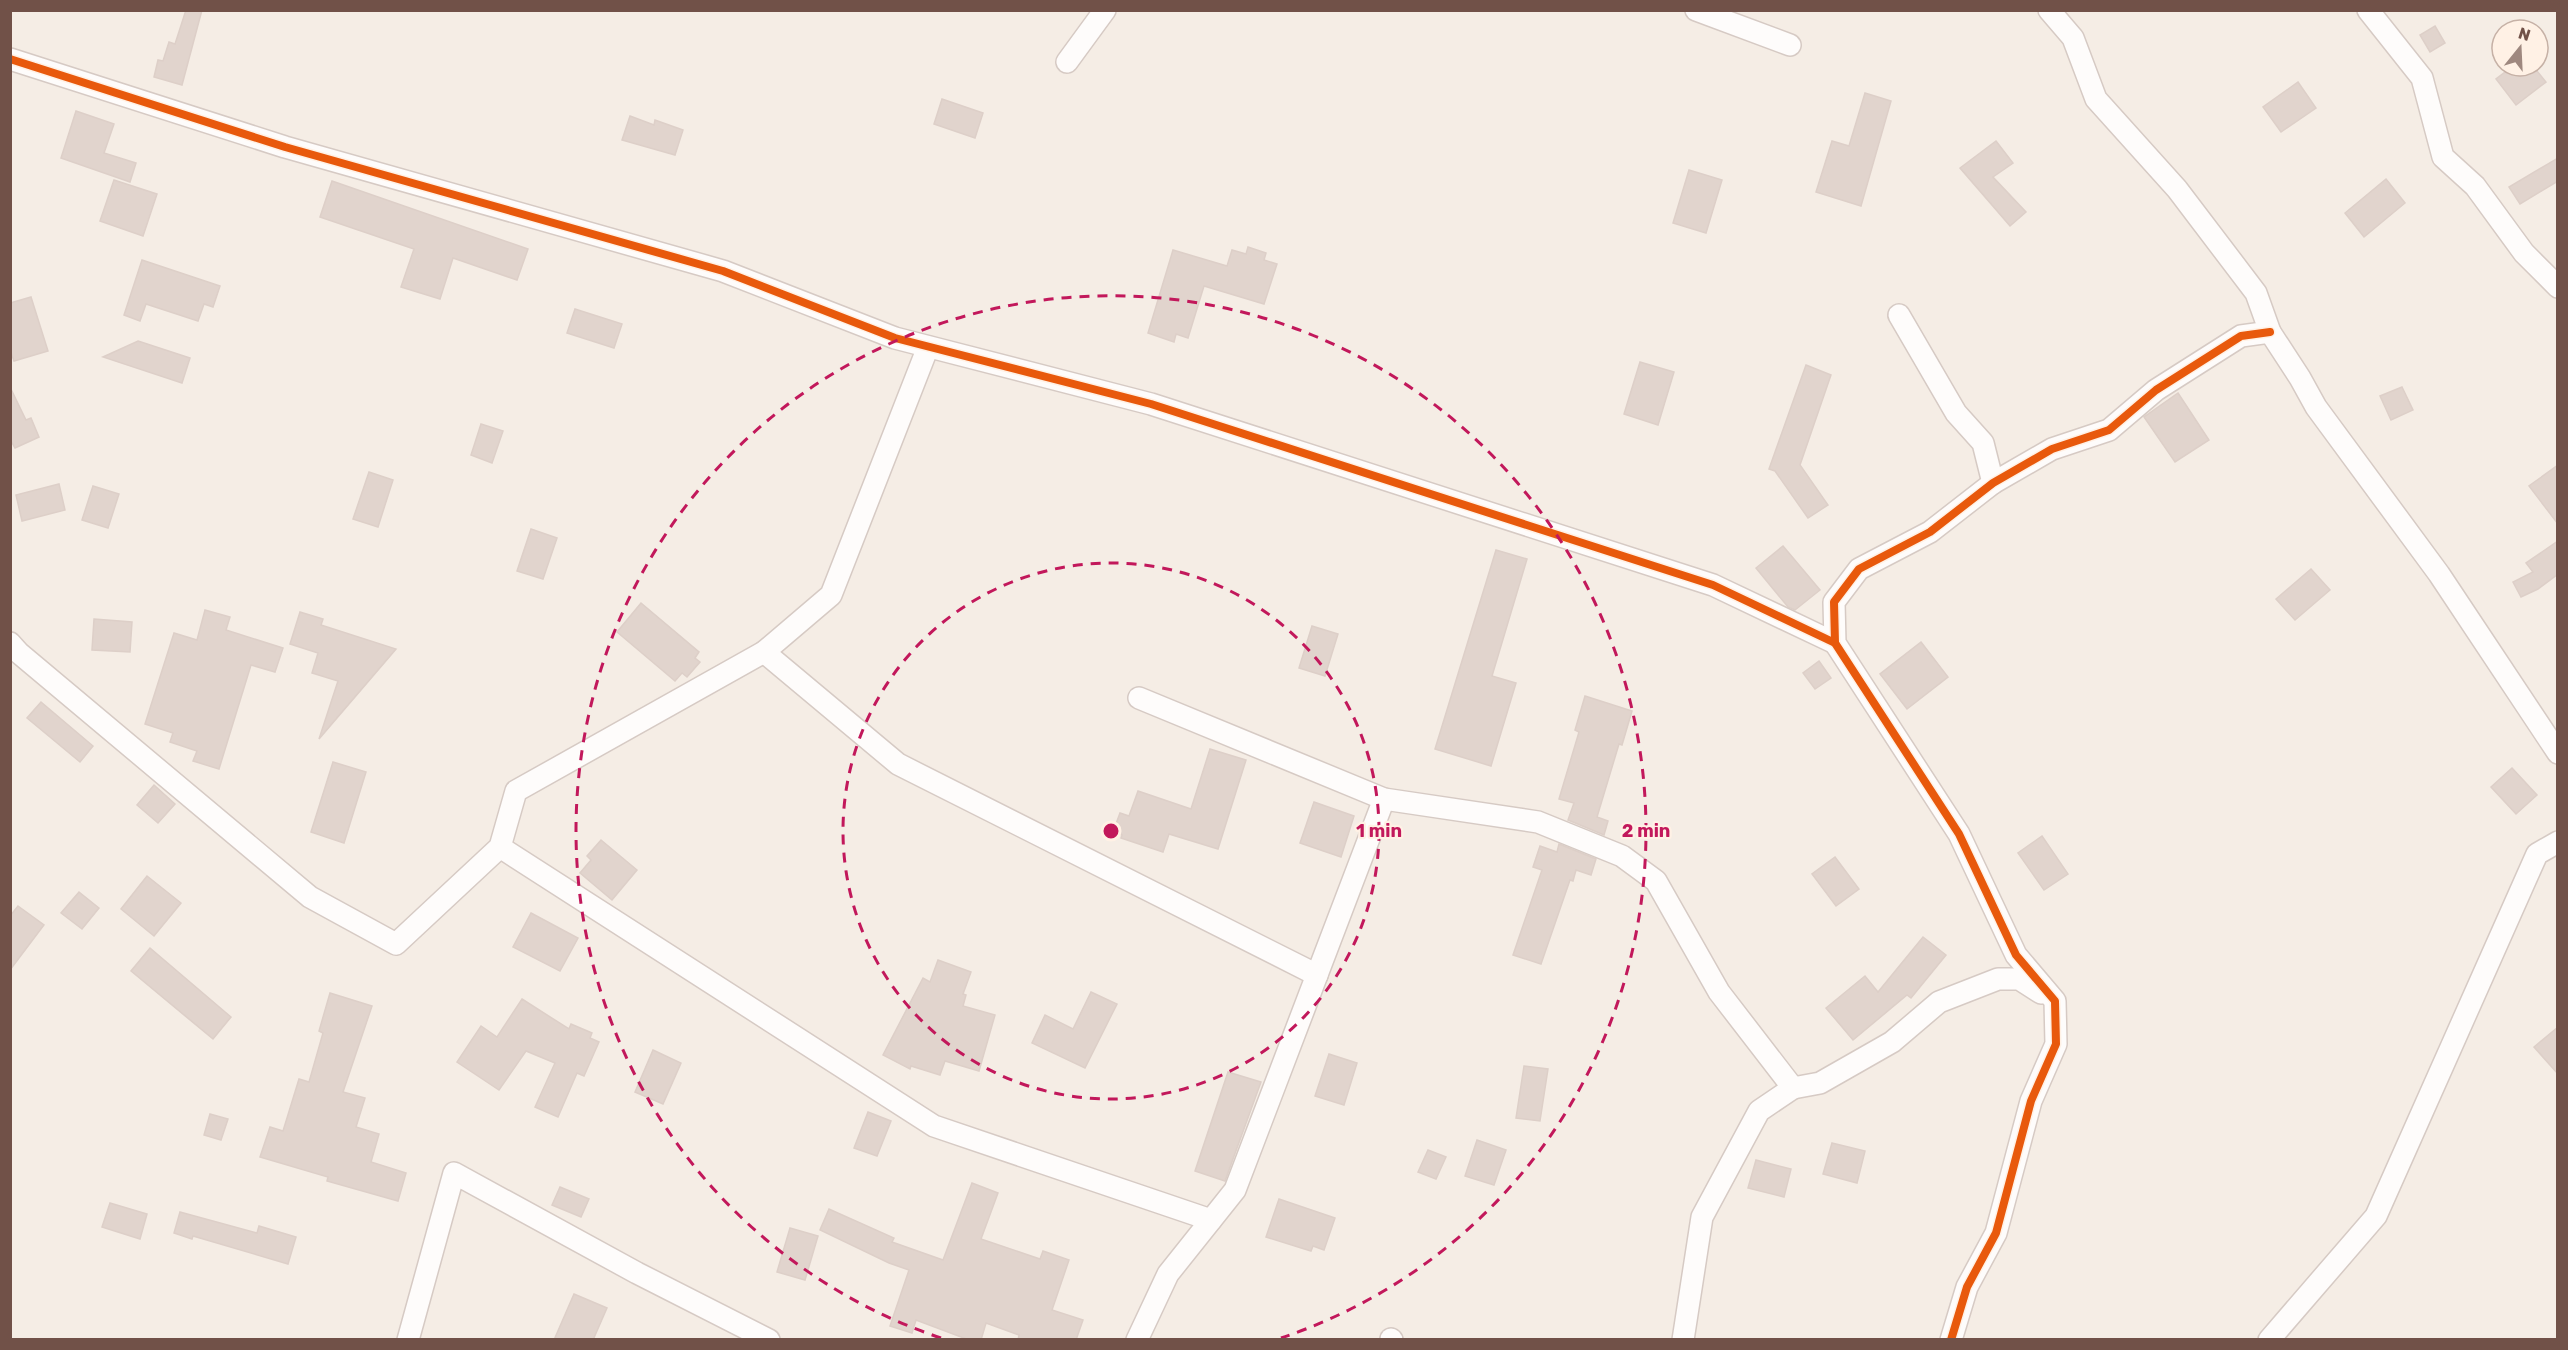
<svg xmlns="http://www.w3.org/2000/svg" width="2568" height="1350" font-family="Rubik,sans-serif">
	<rect width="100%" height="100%" fill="#f5ede5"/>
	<g fill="#e1d4cd" stroke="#ddcfc8" stroke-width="1.5">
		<path d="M 186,10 L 202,10 L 182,85 L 154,77 L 158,60 L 163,61 L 169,42 L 175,44 Z"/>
		<path d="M 2435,26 L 2445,43 L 2430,52 L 2420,35 Z"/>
		<path d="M 2513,66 L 2533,66 L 2546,82 L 2516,105 L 2496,79 Z"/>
		<path d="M 2298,82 L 2316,108 L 2281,132 L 2263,107 Z"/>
		<path d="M 1865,93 L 1891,101 L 1861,206 L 1816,192 L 1832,141 L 1849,146 Z"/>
		<path d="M 942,99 L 983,113 L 975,138 L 934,124 Z"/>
		<path d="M 76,111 L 114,124 L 104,153 L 136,163 L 130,182 L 61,158 Z"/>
		<path d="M 630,116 L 654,125 L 655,120 L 683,130 L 675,155 L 622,140 Z"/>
		<path d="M 1996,141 L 2013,163 L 1993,177 L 2026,212 L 2010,226 L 1960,168 Z"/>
		<path d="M 2558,158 L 2558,181 L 2520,204 L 2509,187 Z"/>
		<path d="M 1689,170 L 1722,180 L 1706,233 L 1673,223 Z"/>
		<path d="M 2386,179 L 2405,203 L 2364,237 L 2345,213 Z"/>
		<path d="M 114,180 L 157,194 L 143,236 L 100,221 Z"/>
		<path d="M 332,181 L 528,249 L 517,280 L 453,258 L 440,299 L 401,287 L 414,249 L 320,217 Z"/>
		<path d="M 1248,247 L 1266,253 L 1264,260 L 1277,264 L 1264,304 L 1204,286 L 1188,338 L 1176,334 L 1174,342 L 1148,333 L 1173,250 L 1227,266 L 1232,250 L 1246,254 Z"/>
		<path d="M 142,260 L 220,286 L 213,307 L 204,304 L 198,321 L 146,304 L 140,321 L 124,315 Z"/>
		<path d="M 31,297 L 48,351 L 14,361 L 10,350 L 10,303 Z"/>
		<path d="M 575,309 L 622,324 L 614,348 L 567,333 Z"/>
		<path d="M 138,341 L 190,358 L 182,383 L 103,357 Z"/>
		<path d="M 1640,362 L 1674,372 L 1658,425 L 1624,414 Z"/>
		<path d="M 1806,365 L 1831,375 L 1800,465 L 1828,505 L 1808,518 L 1775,471 L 1769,469 Z"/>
		<path d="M 10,387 L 26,420 L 31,418 L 39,437 L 15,448 L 10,439 Z"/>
		<path d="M 2402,387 L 2413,410 L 2391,420 L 2380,396 Z"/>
		<path d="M 2178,393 L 2209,440 L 2175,462 L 2144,417 Z"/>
		<path d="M 481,424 L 503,431 L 492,463 L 471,455 Z"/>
		<path d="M 2558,465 L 2558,524 L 2529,486 Z"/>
		<path d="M 369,472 L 393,480 L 378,527 L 353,519 Z"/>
		<path d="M 59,484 L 65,510 L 22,521 L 16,495 Z"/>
		<path d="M 93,486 L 119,494 L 108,528 L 82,520 Z"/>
		<path d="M 531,529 L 557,538 L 543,579 L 517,571 Z"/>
		<path d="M 2558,541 L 2558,574 L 2538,589 L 2521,597 L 2513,582 L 2533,572 L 2526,563 Z"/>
		<path d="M 1783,546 L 1820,590 L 1795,610 L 1788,607 L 1756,568 Z"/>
		<path d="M 1496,550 L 1527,559 L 1492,676 L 1516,683 L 1491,766 L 1435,749 Z"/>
		<path d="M 2311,569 L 2330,590 L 2295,620 L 2276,599 Z"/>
		<path d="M 641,603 L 699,652 L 695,658 L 700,662 L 687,677 L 682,673 L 675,681 L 617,632 Z"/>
		<path d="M 205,610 L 230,617 L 226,630 L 283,648 L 275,672 L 251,665 L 219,769 L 193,761 L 197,751 L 170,742 L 173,733 L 145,724 L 174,633 L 197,640 Z"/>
		<path d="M 300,612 L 323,619 L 321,625 L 396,649 L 319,739 L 338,681 L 312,673 L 318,653 L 290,644 Z"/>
		<path d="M 94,619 L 132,622 L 130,652 L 92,650 Z"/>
		<path d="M 1312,626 L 1338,634 L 1325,676 L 1299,668 Z"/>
		<path d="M 1921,642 L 1948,677 L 1907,709 L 1880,674 Z"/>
		<path d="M 1819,661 L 1831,678 L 1815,689 L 1803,673 Z"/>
		<path d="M 1585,696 L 1632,711 L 1622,745 L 1619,744 L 1597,817 L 1608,821 L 1604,835 L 1568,820 L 1574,803 L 1559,799 L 1579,732 L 1575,730 Z"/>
		<path d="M 41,702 L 93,746 L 80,762 L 27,718 Z"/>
		<path d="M 1210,749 L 1246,760 L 1218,849 L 1169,834 L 1163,852 L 1121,838 L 1122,835 L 1113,832 L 1120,813 L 1129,816 L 1138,791 L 1191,809 Z"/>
		<path d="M 333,762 L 366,772 L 344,843 L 311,832 Z"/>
		<path d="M 2512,768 L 2537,795 L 2516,814 L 2491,787 Z"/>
		<path d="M 154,785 L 175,804 L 158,823 L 137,805 Z"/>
		<path d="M 1314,802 L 1354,816 L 1341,857 L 1300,843 Z"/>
		<path d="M 2042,836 L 2068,874 L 2044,890 L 2018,853 Z"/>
		<path d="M 601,840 L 637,870 L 612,900 L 580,873 L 591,860 L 587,856 Z"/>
		<path d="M 1559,844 L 1596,859 L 1591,875 L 1576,870 L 1573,881 L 1570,880 L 1541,964 L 1513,955 L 1542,870 L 1533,867 L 1540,846 L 1557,852 Z"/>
		<path d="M 1835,857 L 1859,889 L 1836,906 L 1812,874 Z"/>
		<path d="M 147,876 L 181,903 L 154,936 L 121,909 Z"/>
		<path d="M 79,892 L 99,908 L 82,929 L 61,913 Z"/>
		<path d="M 18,906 L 44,925 L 10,970 L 10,916 Z"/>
		<path d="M 531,913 L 578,938 L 560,971 L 513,947 Z"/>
		<path d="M 1923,937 L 1946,955 L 1911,998 L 1907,995 L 1853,1040 L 1826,1008 L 1865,976 L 1878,992 Z"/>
		<path d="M 150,948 L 231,1017 L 213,1039 L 131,971 Z"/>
		<path d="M 938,960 L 971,972 L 963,994 L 966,995 L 963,1006 L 995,1015 L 979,1071 L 945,1061 L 940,1075 L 911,1066 L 910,1069 L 883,1055 L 923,978 L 930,982 Z"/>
		<path d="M 1091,992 L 1117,1004 L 1085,1068 L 1032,1043 L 1045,1015 L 1073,1029 Z"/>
		<path d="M 330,993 L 372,1006 L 343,1092 L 365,1098 L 356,1127 L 379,1134 L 371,1162 L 406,1173 L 398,1201 L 327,1181 L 328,1177 L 260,1157 L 270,1127 L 283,1131 L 299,1079 L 309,1082 L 323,1033 L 319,1031 Z"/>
		<path d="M 522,999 L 569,1029 L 571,1024 L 592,1033 L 590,1038 L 599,1042 L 584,1076 L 577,1073 L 558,1117 L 535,1107 L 555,1063 L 526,1051 L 499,1090 L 457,1062 L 481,1026 L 497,1037 Z"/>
		<path d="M 2558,1027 L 2558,1074 L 2534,1047 Z"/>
		<path d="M 653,1050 L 681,1063 L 663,1104 L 635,1092 Z"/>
		<path d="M 1329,1054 L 1357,1063 L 1344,1105 L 1315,1096 Z"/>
		<path d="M 1524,1066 L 1548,1069 L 1540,1121 L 1516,1118 Z"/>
		<path d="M 1228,1072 L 1261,1082 L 1225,1181 L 1195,1171 Z"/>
		<path d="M 868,1112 L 891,1121 L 877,1156 L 854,1148 Z"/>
		<path d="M 210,1114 L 228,1119 L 221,1140 L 204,1135 Z"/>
		<path d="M 1477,1140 L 1506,1150 L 1494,1185 L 1465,1176 Z"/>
		<path d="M 1832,1143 L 1865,1151 L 1857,1183 L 1823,1174 Z"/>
		<path d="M 1428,1150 L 1446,1157 L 1436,1179 L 1418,1172 Z"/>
		<path d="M 1756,1160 L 1791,1169 L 1784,1197 L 1748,1188 Z"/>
		<path d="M 972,1183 L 998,1193 L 981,1239 L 1040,1259 L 1043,1251 L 1069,1260 L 1052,1310 L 1083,1320 L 1076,1340 L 1018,1340 L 1019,1335 L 986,1323 L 981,1340 L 969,1340 L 916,1320 L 912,1333 L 890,1326 L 909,1270 L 889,1263 L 820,1230 L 829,1209 L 894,1238 L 892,1242 L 943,1260 Z"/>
		<path d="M 560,1187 L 589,1199 L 581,1217 L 552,1205 Z"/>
		<path d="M 1279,1199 L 1335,1218 L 1324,1250 L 1313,1246 L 1311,1251 L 1266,1237 Z"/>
		<path d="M 110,1203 L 147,1214 L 140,1239 L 102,1227 Z"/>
		<path d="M 180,1212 L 257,1233 L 259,1226 L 296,1237 L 288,1264 L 193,1236 L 192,1239 L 174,1233 Z"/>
		<path d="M 790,1228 L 818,1236 L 805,1280 L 777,1272 Z"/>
		<path d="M 574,1294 L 607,1308 L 593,1340 L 554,1340 Z"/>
	</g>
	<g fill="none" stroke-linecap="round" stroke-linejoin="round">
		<defs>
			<g id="street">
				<path d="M 1696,10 L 1790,45"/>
				<path d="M 2049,10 L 2073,38 L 2096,99 L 2177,189 L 2256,293 L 2270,332 L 2300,378 L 2316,407 L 2439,574 L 2558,753"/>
				<path d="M 2368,10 L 2422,78 L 2443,157 L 2475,186 L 2524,253 L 2558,287"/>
				<path d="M 10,59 L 285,147 L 723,271 L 895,338 L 1151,404 L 1713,585 L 1835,643"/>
				<path d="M 1067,62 L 1105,10"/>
				<path d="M 1899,315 L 1956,413 L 1983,443 L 1993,483"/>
				<path d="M 10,643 L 19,653 L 310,897 L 396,944 L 500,847 L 516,791 L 764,652 L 831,595 L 928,347"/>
				<path d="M 764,652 L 898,764 L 1317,975"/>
				<path d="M 1139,698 L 1384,799 L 1538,822 L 1622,856 L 1656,881 L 1719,992 L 1793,1088 L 1820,1083 L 1892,1042 L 1939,1002 L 1998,979 L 2019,979 L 2041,993"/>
				<path d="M 500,847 L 934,1126 L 1211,1220"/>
				<path d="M 1391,1339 L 1392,1340"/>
				<path d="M 408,1340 L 454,1173 L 637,1273 L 769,1340"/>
				<path d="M 1137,1340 L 1168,1274 L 1235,1190 L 1384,799"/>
				<path d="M 1683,1340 L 1702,1217 L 1759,1111 L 1793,1088"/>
				<path d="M 1951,1340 L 1967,1287 L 1996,1233 L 2031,1101 L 2056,1044 L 2055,1001 L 2016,955 L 1959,834 L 1835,643 L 1834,602 L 1859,569 L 1930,532 L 1993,483 L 2052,449 L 2109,430 L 2156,390 L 2241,336 L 2270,332"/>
				<path d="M 2269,1340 L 2376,1216 L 2537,854 L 2558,842"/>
			</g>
		</defs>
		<use href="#street" stroke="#d6cac4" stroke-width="24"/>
		<use href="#street" stroke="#fefcfb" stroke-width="21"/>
		<defs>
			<g id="cycleway">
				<path d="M 10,59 L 285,147 L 723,271 L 895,338 L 1151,404 L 1713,585 L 1835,643"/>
				<path d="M 1951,1340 L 1967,1287 L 1996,1233 L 2031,1101 L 2056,1044 L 2055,1001 L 2016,955 L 1959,834 L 1835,643 L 1834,602 L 1859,569 L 1930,532 L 1993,483 L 2052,449 L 2109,430 L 2156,390 L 2241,336 L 2270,332"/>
			</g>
		</defs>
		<use href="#cycleway" stroke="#fff1e5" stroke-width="11"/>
		<use href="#cycleway" stroke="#e8590c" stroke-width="8"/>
	</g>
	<g fill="none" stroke="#c2185b" stroke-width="3" stroke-dasharray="10 8">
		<circle cx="1111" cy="831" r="268"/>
		<path d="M941 1338A535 535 0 1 1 1281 1338"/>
	</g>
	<circle cx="1111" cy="831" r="9" fill="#c2185b" stroke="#fff1e5" stroke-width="3"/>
	<g font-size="18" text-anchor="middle" font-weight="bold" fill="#c2185b" stroke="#fff1e5" stroke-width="4.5" stroke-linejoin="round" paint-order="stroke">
		<text x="1379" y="837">1 min</text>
		<text x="1646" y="837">2 min</text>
	</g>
	<rect width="2568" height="1350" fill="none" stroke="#715148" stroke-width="24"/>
	<g transform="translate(2520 48) rotate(18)"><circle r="28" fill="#fff1e5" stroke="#c6b1a6" stroke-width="1.5"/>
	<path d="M0-4.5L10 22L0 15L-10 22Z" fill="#9f887f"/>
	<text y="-9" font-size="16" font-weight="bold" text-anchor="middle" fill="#715148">N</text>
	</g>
</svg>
